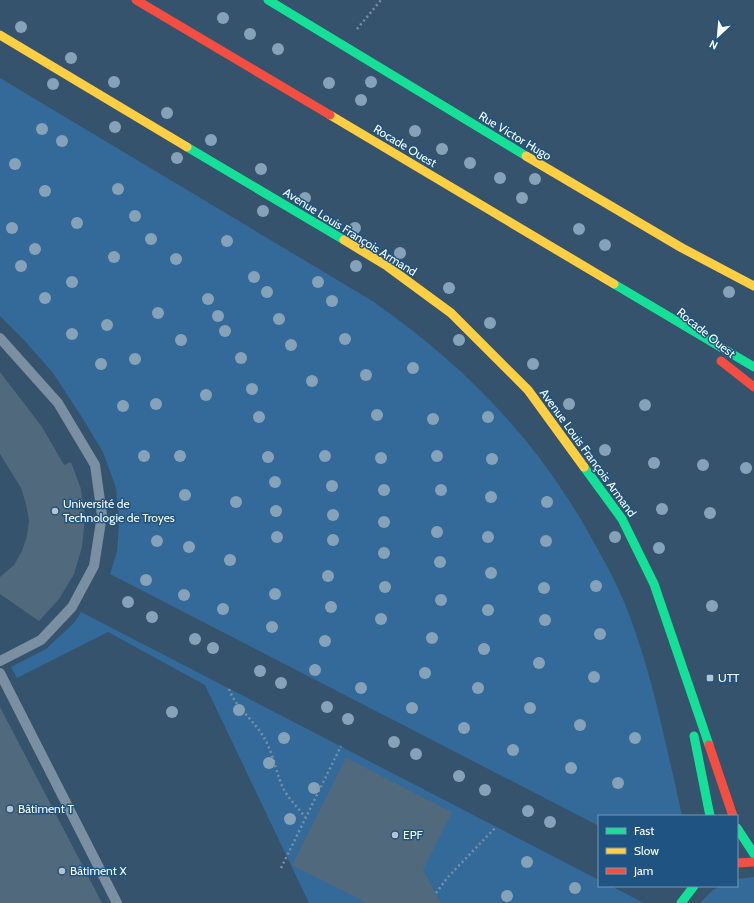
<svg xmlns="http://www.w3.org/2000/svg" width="754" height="903" font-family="Cabin,sans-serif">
	<rect width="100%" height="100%" fill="#35536c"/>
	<g fill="#336a99">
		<path d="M 0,78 L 374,302 C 470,370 541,444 597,548 C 608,568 619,588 627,609 C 646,658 658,708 669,758 C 674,778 678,797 682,816 L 599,816 L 599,826 L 110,574 L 117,552 L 119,521 L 116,488 L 103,452 L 83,419 L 53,373 L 24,340 L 0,316 Z"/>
		<path d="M 81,612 L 599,880 L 599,886 L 611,886 L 644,903 L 309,903 L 205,685 L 108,632 L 17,678 L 11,667 L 46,649 L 74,623 Z"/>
		<path d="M 754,877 L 754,903 L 700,903 L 713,890 L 721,886 L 737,886 L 737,879 Z"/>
	</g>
	<g fill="#51697d">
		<path d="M 0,372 L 42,427 L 64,465 L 71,462 L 81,489 L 85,518 L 82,547 L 74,574 L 59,599 L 39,621 L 0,594 L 0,577 L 14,565 L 22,551 L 27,536 L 29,520 L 26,504 L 21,488 L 0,454 Z"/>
		<path d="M 0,707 L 75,851 L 102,903 L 0,903 Z"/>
		<path d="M 346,758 L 452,812 L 423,870 L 441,903 L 367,903 L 292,865 Z"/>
	</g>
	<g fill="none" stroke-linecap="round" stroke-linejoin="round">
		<g stroke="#7b8fa2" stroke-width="2.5" stroke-dasharray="2 3" stroke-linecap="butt">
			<path d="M 357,29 L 381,0"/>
			<path d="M 229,689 C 235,706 251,718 261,733 C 273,750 275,770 283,788 C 288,798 298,808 305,817"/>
			<path d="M 281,868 L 341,746"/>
			<path d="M 436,893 L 447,878 L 496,827"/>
		</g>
		<g stroke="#7b8fa2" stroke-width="10">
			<path d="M 0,338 L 58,403 L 95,465 L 102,515 L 94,566 L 72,607 L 41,640 L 0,661"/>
			<path d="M 0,673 L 117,903"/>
		</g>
		<g stroke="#16e098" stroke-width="9">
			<path d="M 268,0 L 526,156"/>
			<path d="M 187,147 L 344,240"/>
			<path d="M 614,284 L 754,367"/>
			<path d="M 584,467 L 622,519 L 654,584 L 709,745"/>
			<path d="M 694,736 L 710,816"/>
			<path d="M 737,828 L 754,854"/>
			<path d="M 681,903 L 694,886"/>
		</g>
		<g stroke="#ffcf43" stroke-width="9">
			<path d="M 0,35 L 187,147"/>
			<path d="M 330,115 L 614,284"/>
			<path d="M 526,156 L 682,248 L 754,286"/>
			<path d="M 344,240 L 387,266 L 451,313 L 528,390 L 584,467"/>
		</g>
		<g stroke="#f24e42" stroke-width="9">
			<path d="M 136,0 L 330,115"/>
			<path d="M 721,361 L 754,387"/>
			<path d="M 709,745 L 733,816"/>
			<path d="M 737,863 L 754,862"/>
		</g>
	</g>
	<g fill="#86a2b8">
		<circle cx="223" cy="18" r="6"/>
		<circle cx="21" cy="27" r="6"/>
		<circle cx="250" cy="34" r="6"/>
		<circle cx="278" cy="49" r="6"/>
		<circle cx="71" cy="58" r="6"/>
		<circle cx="114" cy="82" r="6"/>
		<circle cx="371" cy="82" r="6"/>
		<circle cx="329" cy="83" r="6"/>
		<circle cx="53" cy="84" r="6"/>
		<circle cx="361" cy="100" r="6"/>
		<circle cx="167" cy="113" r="6"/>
		<circle cx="115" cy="127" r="6"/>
		<circle cx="42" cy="129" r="6"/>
		<circle cx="415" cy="131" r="6"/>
		<circle cx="211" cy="140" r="6"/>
		<circle cx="62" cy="141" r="6"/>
		<circle cx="442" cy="149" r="6"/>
		<circle cx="177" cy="158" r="6"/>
		<circle cx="470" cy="163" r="6"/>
		<circle cx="15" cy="164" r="6"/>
		<circle cx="261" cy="169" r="6"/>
		<circle cx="500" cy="178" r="6"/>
		<circle cx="535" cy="179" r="6"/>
		<circle cx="118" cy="189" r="6"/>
		<circle cx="45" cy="191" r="6"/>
		<circle cx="305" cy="198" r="6"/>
		<circle cx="522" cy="198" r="6"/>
		<circle cx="263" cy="211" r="6"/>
		<circle cx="135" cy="216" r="6"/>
		<circle cx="77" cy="223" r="6"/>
		<circle cx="12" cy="228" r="6"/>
		<circle cx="355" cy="228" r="6"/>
		<circle cx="579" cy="229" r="6"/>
		<circle cx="151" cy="239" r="6"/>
		<circle cx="227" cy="241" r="6"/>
		<circle cx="605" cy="245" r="6"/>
		<circle cx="35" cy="249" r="6"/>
		<circle cx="400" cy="253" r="6"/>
		<circle cx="114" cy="257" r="6"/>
		<circle cx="176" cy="259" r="6"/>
		<circle cx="21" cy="266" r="6"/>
		<circle cx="356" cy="266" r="6"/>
		<circle cx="254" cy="277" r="6"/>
		<circle cx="72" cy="282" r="6"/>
		<circle cx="318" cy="282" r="6"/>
		<circle cx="449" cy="288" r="6"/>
		<circle cx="267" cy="292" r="6"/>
		<circle cx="729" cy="292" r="6"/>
		<circle cx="45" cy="298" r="6"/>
		<circle cx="208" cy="299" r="6"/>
		<circle cx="332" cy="301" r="6"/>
		<circle cx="158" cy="313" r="6"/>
		<circle cx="218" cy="316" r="6"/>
		<circle cx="279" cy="319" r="6"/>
		<circle cx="490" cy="323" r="6"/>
		<circle cx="107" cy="325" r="6"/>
		<circle cx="225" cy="331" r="6"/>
		<circle cx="72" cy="334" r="6"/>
		<circle cx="345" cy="339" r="6"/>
		<circle cx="181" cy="340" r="6"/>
		<circle cx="459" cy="340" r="6"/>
		<circle cx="291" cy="345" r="6"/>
		<circle cx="241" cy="358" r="6"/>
		<circle cx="135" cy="359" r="6"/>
		<circle cx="101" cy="364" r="6"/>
		<circle cx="533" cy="364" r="6"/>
		<circle cx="413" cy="368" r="6"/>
		<circle cx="366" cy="375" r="6"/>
		<circle cx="312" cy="381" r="6"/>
		<circle cx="252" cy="389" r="6"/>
		<circle cx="206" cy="395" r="6"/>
		<circle cx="156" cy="404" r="6"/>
		<circle cx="569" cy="404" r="6"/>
		<circle cx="645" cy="405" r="6"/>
		<circle cx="123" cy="406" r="6"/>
		<circle cx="377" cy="415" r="6"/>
		<circle cx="259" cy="417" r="6"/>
		<circle cx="488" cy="417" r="6"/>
		<circle cx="433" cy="419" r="6"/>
		<circle cx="605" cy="450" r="6"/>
		<circle cx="144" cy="456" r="6"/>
		<circle cx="180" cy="456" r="6"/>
		<circle cx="325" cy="456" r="6"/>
		<circle cx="437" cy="456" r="6"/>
		<circle cx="268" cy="457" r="6"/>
		<circle cx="381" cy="458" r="6"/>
		<circle cx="492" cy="459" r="6"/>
		<circle cx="654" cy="463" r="6"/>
		<circle cx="703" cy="465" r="6"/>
		<circle cx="746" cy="468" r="6"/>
		<circle cx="275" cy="482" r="6"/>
		<circle cx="332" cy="486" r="6"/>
		<circle cx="384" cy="490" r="6"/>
		<circle cx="441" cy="490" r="6"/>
		<circle cx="185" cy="495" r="6"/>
		<circle cx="491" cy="497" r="6"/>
		<circle cx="236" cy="502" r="6"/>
		<circle cx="547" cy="502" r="6"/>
		<circle cx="662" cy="509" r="6"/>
		<circle cx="276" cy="511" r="6"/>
		<circle cx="710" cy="513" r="6"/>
		<circle cx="333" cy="515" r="6"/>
		<circle cx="384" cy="522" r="6"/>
		<circle cx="437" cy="532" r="6"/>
		<circle cx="277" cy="537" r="6"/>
		<circle cx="488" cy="537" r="6"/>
		<circle cx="615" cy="537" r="6"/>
		<circle cx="333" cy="540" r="6"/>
		<circle cx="157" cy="541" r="6"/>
		<circle cx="546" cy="541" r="6"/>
		<circle cx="189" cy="547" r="6"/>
		<circle cx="659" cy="548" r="6"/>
		<circle cx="384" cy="553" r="6"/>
		<circle cx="230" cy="560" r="6"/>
		<circle cx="440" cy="562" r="6"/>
		<circle cx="491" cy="573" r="6"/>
		<circle cx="328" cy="576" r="6"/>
		<circle cx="146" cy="580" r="6"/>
		<circle cx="596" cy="586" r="6"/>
		<circle cx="385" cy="587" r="6"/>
		<circle cx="544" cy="588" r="6"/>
		<circle cx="275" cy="594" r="6"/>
		<circle cx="184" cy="595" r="6"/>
		<circle cx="441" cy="600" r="6"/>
		<circle cx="128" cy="602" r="6"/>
		<circle cx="712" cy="606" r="6"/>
		<circle cx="331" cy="607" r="6"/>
		<circle cx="223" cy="609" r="6"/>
		<circle cx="488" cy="610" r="6"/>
		<circle cx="152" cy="617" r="6"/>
		<circle cx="381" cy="619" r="6"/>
		<circle cx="545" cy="620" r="6"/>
		<circle cx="272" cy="627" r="6"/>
		<circle cx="600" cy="634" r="6"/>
		<circle cx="432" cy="638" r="6"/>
		<circle cx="195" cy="639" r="6"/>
		<circle cx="325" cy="641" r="6"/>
		<circle cx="213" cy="648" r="6"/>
		<circle cx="484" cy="649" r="6"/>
		<circle cx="539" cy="663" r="6"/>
		<circle cx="315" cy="670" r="6"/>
		<circle cx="260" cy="671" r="6"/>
		<circle cx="425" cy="673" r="6"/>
		<circle cx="594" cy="677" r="6"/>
		<circle cx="281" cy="683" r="6"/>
		<circle cx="361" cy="688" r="6"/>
		<circle cx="478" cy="688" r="6"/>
		<circle cx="327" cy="707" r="6"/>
		<circle cx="412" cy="708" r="6"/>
		<circle cx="530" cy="708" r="6"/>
		<circle cx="239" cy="710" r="6"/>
		<circle cx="172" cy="712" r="6"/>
		<circle cx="348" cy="719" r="6"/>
		<circle cx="580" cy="725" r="6"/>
		<circle cx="464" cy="728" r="6"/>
		<circle cx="284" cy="738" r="6"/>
		<circle cx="635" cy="738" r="6"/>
		<circle cx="394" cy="742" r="6"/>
		<circle cx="513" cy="750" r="6"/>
		<circle cx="416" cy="754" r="6"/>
		<circle cx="269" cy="763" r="6"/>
		<circle cx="571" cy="768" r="6"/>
		<circle cx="459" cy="776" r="6"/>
		<circle cx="618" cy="783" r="6"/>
		<circle cx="314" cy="788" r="6"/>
		<circle cx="485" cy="790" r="6"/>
		<circle cx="528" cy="811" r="6"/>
		<circle cx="290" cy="819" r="6"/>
		<circle cx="550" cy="822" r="6"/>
		<circle cx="527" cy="862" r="6"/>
		<circle cx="575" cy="888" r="6"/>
		<circle cx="507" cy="896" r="6"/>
	</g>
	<g fill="#b8c3cc" stroke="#1f5482" stroke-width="1.5">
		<circle cx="55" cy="511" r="4"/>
		<rect x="706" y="674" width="8" height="8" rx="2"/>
		<circle cx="10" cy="809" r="4"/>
		<circle cx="395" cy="835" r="4"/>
		<circle cx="62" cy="871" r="4"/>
	</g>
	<g text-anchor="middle" stroke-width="3" stroke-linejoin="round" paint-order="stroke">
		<g font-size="12" fill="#fff" stroke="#1f5482">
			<text transform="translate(515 136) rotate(31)" y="4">Rue Victor Hugo</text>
			<text transform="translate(405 146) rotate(31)" y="4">Rocade Ouest</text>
			<text transform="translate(350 232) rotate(32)" y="4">Avenue Louis François Armand</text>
			<text transform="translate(706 333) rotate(39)" y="4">Rocade Ouest</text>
			<text transform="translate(588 453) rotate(54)" y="4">Avenue Louis François Armand</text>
		</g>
		<g font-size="12" fill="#fff" stroke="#1f5482" text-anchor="start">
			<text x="63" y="508">Université de<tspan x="63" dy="14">Technologie de Troyes</tspan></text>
			<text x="718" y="682">UTT</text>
			<text x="18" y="813">Bâtiment T</text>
			<text x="403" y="839">EPF</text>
			<text x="70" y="875">Bâtiment X</text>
		</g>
	</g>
	<rect x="598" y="815" width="140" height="72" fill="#1f5482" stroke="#7998b4"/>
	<rect x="606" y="828" width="20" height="6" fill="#16e098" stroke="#7998b4"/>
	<text x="634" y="835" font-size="12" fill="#ffffff">Fast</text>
	<rect x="606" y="848" width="20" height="6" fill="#ffcf43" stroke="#7998b4"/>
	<text x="634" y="855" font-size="12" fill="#ffffff">Slow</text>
	<rect x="606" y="868" width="20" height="6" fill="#f24e42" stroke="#7998b4"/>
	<text x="634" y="875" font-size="12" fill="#ffffff">Jam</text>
	<g transform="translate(718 36) rotate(206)" stroke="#1f5482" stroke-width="3" paint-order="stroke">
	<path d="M0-3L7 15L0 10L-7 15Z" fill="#ffffff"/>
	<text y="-6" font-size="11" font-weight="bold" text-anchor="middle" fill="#ffffff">N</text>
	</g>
</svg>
